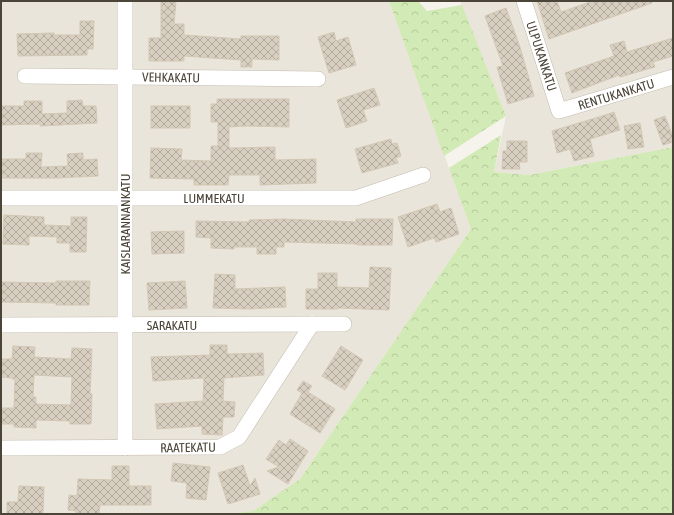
<svg xmlns="http://www.w3.org/2000/svg" width="674" height="515" font-family="'Asap Condensed',sans-serif">
	<defs>
		<pattern id="forest-crowns" width="20" height="18" patternUnits="userSpaceOnUse"><rect width="20" height="18" fill="#d2eab5"/><path d="M2 6a3 3 0 1 1 6 0M12 15a3 3 0 1 1 6 0" fill="none" stroke="#b6ca9c"/></pattern>
		<pattern id="building-cross-hatch" width="8" height="8" patternUnits="userSpaceOnUse"><rect width="8" height="8" fill="#d8cfc1"/><path d="M0 0l8 8M0 8l8-8" fill="none" stroke="#b1aa9e"/></pattern>
	</defs>
	<rect width="100%" height="100%" fill="#f6f3ec"/>
	<g fill="#eae5da">
		<path d="M 1,1 L 389,1 L 471,229 L 300,479 L 253,511 L 227,514 L 1,514 Z"/>
		<path d="M 460,1 L 673,1 L 673,147 L 529,175 L 494,172 L 506,116 Z"/>
	</g>
	<g fill="url(#forest-crowns)">
		<path d="M 389,1 L 418,1 L 427,11 L 462,5 L 506,116 L 444,156 Z"/>
		<path d="M 501,135 L 494,172 L 529,175 L 673,147 L 673,514 L 227,514 L 253,511 L 300,479 L 471,229 L 449,168 Z"/>
	</g>
	<g fill="url(#building-cross-hatch)" stroke="#d3c7b4" fill-rule="evenodd">
		<path d="M 161,1 L 176,1 L 174,24 L 184,24 L 184,35 L 241,39 L 241,36 L 279,36 L 279,60 L 252,59 L 252,67 L 241,67 L 241,60 L 184,56 L 184,61 L 149,61 L 149,38 L 161,38 Z"/>
		<path d="M 537,1 L 557,1 L 561,12 L 593,1 L 652,1 L 652,3 L 549,39 Z"/>
		<path d="M 506,8 L 520,47 L 534,96 L 508,104 L 497,67 L 503,66 L 485,16 Z"/>
		<path d="M 80,21 L 94,21 L 93,49 L 87,49 L 87,55 L 18,56 L 17,34 L 54,33 L 54,35 L 80,35 Z"/>
		<path d="M 334,32 L 336,41 L 348,37 L 356,65 L 329,73 L 318,37 Z"/>
		<path d="M 673,38 L 673,56 L 653,62 L 655,67 L 620,77 L 619,75 L 572,93 L 565,73 L 614,56 L 610,45 L 624,41 L 627,52 Z"/>
		<path d="M 374,88 L 380,105 L 363,110 L 367,121 L 346,128 L 337,100 Z"/>
		<path d="M 217,99 L 289,99 L 289,127 L 247,126 L 229,127 L 229,148 L 275,147 L 275,160 L 316,159 L 316,183 L 260,185 L 260,175 L 229,175 L 228,185 L 194,185 L 194,179 L 150,178 L 151,148 L 182,149 L 181,160 L 211,161 L 211,146 L 218,146 L 218,122 L 211,122 L 211,104 L 217,104 Z"/>
		<path d="M 82,100 L 83,106 L 96,106 L 97,123 L 40,126 L 40,124 L 1,125 L 1,106 L 24,106 L 24,101 L 42,101 L 42,114 L 67,113 L 67,101 Z"/>
		<rect x="151" y="106" width="39" height="22"/>
		<path d="M 614,112 L 620,130 L 590,139 L 594,156 L 574,161 L 570,149 L 557,153 L 552,131 L 602,116 Z"/>
		<path d="M 665,116 L 673,137 L 673,142 L 663,145 L 654,120 Z"/>
		<path d="M 640,123 L 644,147 L 628,149 L 624,126 Z"/>
		<path d="M 391,139 L 392,144 L 397,143 L 401,156 L 396,158 L 398,163 L 362,173 L 355,149 Z"/>
		<path d="M 507,141 L 527,141 L 527,162 L 519,162 L 520,169 L 502,169 L 503,151 L 507,151 Z"/>
		<path d="M 26,153 L 42,153 L 41,167 L 68,166 L 67,154 L 83,153 L 83,160 L 97,159 L 98,176 L 57,178 L 1,178 L 1,159 L 26,159 Z"/>
		<path d="M 437,204 L 440,212 L 451,208 L 459,234 L 436,242 L 434,238 L 408,247 L 398,217 Z"/>
		<path d="M 4,215 L 44,217 L 44,225 L 71,226 L 71,217 L 87,217 L 86,252 L 70,252 L 70,243 L 57,243 L 57,237 L 29,236 L 29,245 L 3,244 Z"/>
		<path d="M 283,219 L 356,222 L 356,219 L 393,219 L 392,245 L 357,245 L 357,244 L 284,242 L 284,247 L 276,247 L 276,254 L 257,254 L 257,247 L 234,247 L 234,249 L 211,248 L 211,238 L 196,237 L 196,221 L 249,222 L 249,220 Z"/>
		<path d="M 184,231 L 184,253 L 152,254 L 151,232 Z"/>
		<path d="M 370,267 L 391,268 L 389,310 L 338,308 L 338,309 L 306,309 L 306,289 L 318,289 L 318,273 L 337,273 L 337,287 L 369,288 Z"/>
		<path d="M 215,274 L 235,275 L 235,289 L 285,287 L 286,307 L 250,309 L 213,308 Z"/>
		<path d="M 56,281 L 90,281 L 89,305 L 56,305 L 56,303 L 1,302 L 1,282 L 56,283 Z"/>
		<path d="M 185,281 L 187,308 L 149,310 L 147,283 Z"/>
		<path d="M 210,345 L 227,345 L 227,354 L 263,353 L 264,375 L 224,378 L 223,401 L 235,402 L 234,417 L 223,417 L 222,435 L 202,434 L 202,426 L 157,429 L 155,404 L 203,401 L 204,378 L 153,381 L 151,357 L 210,355 Z"/>
		<path d="M 13,346 L 35,347 L 34,357 L 71,359 L 72,348 L 92,349 L 90,394 L 92,394 L 91,424 L 70,424 L 70,421 L 36,420 L 36,428 L 14,427 L 14,424 L 1,424 L 1,408 L 14,408 L 15,379 L 12,379 L 12,378 L 1,377 L 1,359 L 12,359 ZM 34,375 L 72,377 L 71,405 L 36,404 L 36,397 L 33,397 Z"/>
		<path d="M 341,346 L 363,360 L 345,390 L 322,376 Z"/>
		<path d="M 303,381 L 312,386 L 308,392 L 335,409 L 320,433 L 290,414 L 302,393 L 297,390 Z"/>
		<path d="M 290,439 L 308,451 L 288,484 L 267,471 L 279,467 L 266,459 L 279,440 L 286,445 Z"/>
		<path d="M 173,463 L 210,467 L 206,500 L 186,498 L 187,483 L 171,481 Z"/>
		<path d="M 243,465 L 250,486 L 255,478 L 260,494 L 228,504 L 218,473 Z"/>
		<path d="M 112,466 L 129,466 L 129,486 L 151,486 L 151,505 L 100,505 L 99,514 L 76,513 L 76,511 L 68,510 L 69,495 L 77,496 L 78,479 L 112,480 Z"/>
		<path d="M 19,486 L 44,487 L 43,514 L 7,514 L 7,502 L 18,502 Z"/>
	</g>
	<g fill="none" stroke-linecap="round" stroke-linejoin="round">
		<defs>
			<g id="minor">
				<path d="M 524,1 L 559,111 L 673,77"/>
				<path d="M 25,76 L 318,79"/>
				<path d="M 1,198 L 356,198 L 423,175"/>
				<path d="M 1,325 L 344,324"/>
				<path d="M 1,448 L 220,447 L 239,437 L 312,324"/>
				<path d="M 125,448 L 125,1"/>
			</g>
		</defs>
		<use href="#minor" stroke="#c2bbae" stroke-width="16"/>
		<use href="#minor" stroke="#fff" stroke-width="15"/>
	</g>
	<g text-anchor="middle" stroke-width="3" stroke-linejoin="round" paint-order="stroke">
		<g font-size="13" fill="#4b4439" stroke="#fff">
			<text transform="translate(542 56) rotate(72)" y="5">ULPUKANKATU</text>
			<text transform="translate(171 77) rotate(1)" y="5">VEHKAKATU</text>
			<text transform="translate(616 94) rotate(-17)" y="5">RENTUKANKATU</text>
			<text x="214" y="203">LUMMEKATU</text>
			<text transform="translate(125 224) rotate(-90)" y="5">KAISLARANNANKATU</text>
			<text x="172" y="330">SARAKATU</text>
			<text transform="translate(188 447) rotate(-1)" y="5">RAATEKATU</text>
		</g>
	</g>
	<rect width="674" height="515" fill="none" stroke="#4b4439" stroke-width="4"/>
</svg>
